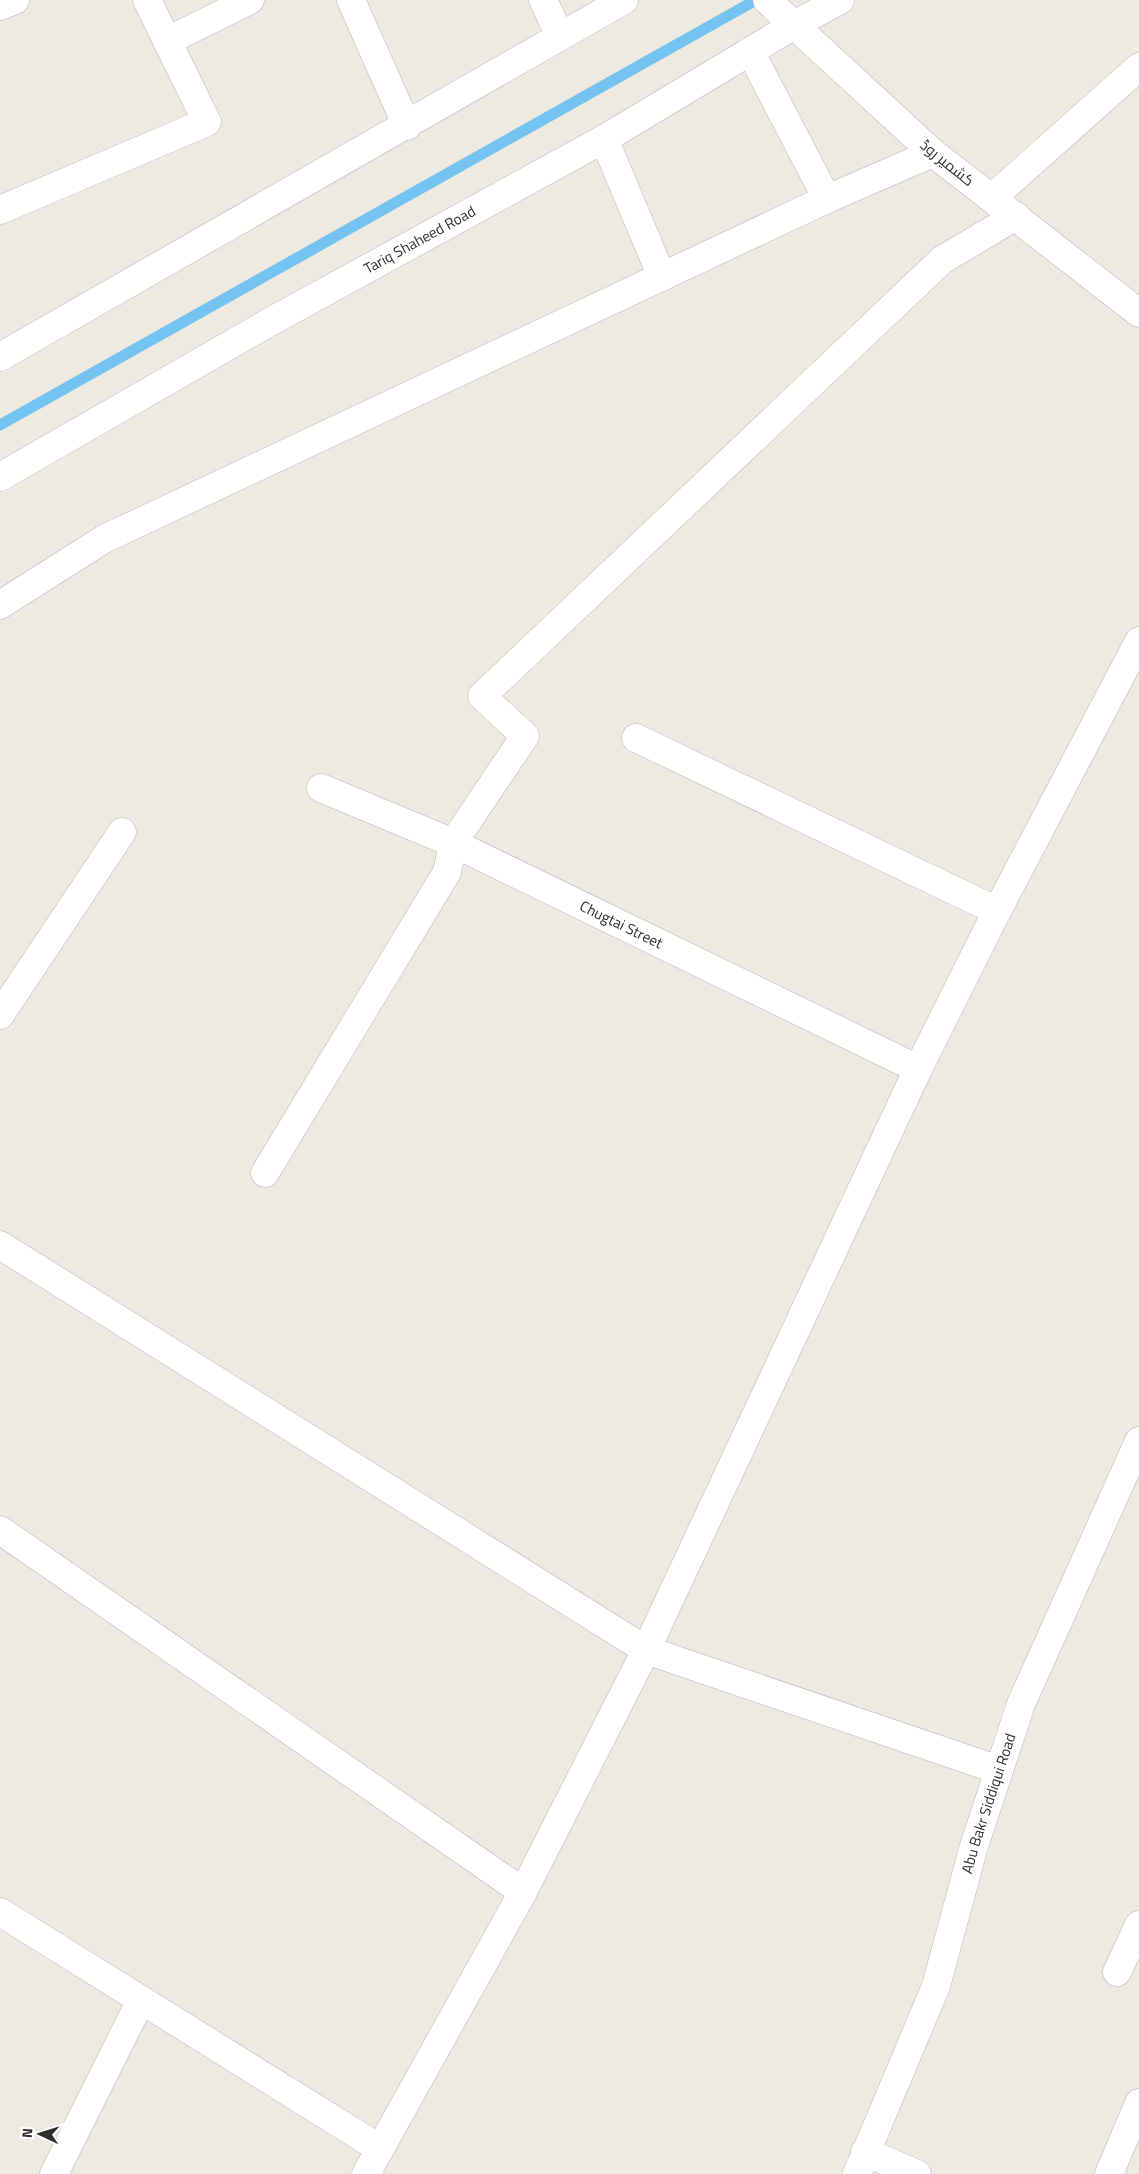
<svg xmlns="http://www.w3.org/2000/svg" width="1139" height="2174" font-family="'Titillium Web',Cairo,sans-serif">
	<rect width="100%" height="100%" fill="#efeae0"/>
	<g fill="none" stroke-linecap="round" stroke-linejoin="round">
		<path stroke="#74c3f0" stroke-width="11" d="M 0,425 L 756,0"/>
		<defs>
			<g id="minor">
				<path d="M 351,0 L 407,126"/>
				<path d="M 543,0 L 560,36"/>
				<path d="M 0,6 L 15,0"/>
				<path d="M 167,41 L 250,0"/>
				<path d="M 750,51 L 827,199 L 933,153"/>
				<path d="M 604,139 L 662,277"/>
				<path d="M 992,198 L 1139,67"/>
				<path d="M 0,210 L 207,122 L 147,0"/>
				<path d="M 0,605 L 104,539 L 827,199"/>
				<path d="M 636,738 L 997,911"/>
				<path id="s1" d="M 321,788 L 453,843 L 918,1069"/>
				<path d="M 0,1015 L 122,832"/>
				<path d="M 265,1173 L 447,872 L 453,843 L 525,736 L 482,696 L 942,260 L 1016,216"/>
				<path d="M 0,1245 L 646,1650 L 999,1770"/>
				<path d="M 0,1530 L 523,1892"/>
				<path d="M 0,1912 L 379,2148"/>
				<path d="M 1117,1972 L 1139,1925"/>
				<path d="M 865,2152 L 917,2174"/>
				<path d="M 54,2174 L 141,2000"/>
				<path d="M 366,2174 L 523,1892 L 646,1650 L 918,1069 L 997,911 L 1139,641"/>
				<path id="s2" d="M 857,2174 L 936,1986 L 974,1846 L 1021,1704 L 1139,1441"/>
				<path d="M 1109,2174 L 1139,2103"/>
			</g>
			<path id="tertiary" d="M 767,0 L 933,153 L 1139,313"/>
			<g id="secondary">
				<path d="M 0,357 L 624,0"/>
				<path id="s3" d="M 0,477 L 268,323 L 604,139 L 794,25 L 840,0"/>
			</g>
		</defs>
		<use href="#minor" stroke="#b3b5c1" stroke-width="29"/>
		<use href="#tertiary" stroke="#b3b5c1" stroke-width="29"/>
		<use href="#secondary" stroke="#b3b5c1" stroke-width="29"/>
		<use href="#minor" stroke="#fff" stroke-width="28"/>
		<use href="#tertiary" stroke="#fff" stroke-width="28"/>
		<use href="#secondary" stroke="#fff" stroke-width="28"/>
	</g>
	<g text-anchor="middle" stroke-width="4" stroke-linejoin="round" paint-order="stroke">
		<g font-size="15" fill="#2d2d2d" stroke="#fff">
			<text transform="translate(947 163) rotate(39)" y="5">کشمیر روڈ</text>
			<text dy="5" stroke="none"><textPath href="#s3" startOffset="482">Tariq Shaheed Road</textPath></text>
			<text dy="5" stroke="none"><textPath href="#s1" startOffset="330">Chugtai Street</textPath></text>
			<text dy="5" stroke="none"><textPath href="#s2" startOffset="394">Abu Bakr Siddiqui Road</textPath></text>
		</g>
	</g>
	<g transform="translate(40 2134) rotate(274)" stroke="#ffffff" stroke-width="4" paint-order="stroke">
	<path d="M0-4L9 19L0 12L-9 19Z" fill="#2d2d2d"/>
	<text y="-8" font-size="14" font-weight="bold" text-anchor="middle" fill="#2d2d2d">N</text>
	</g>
</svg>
